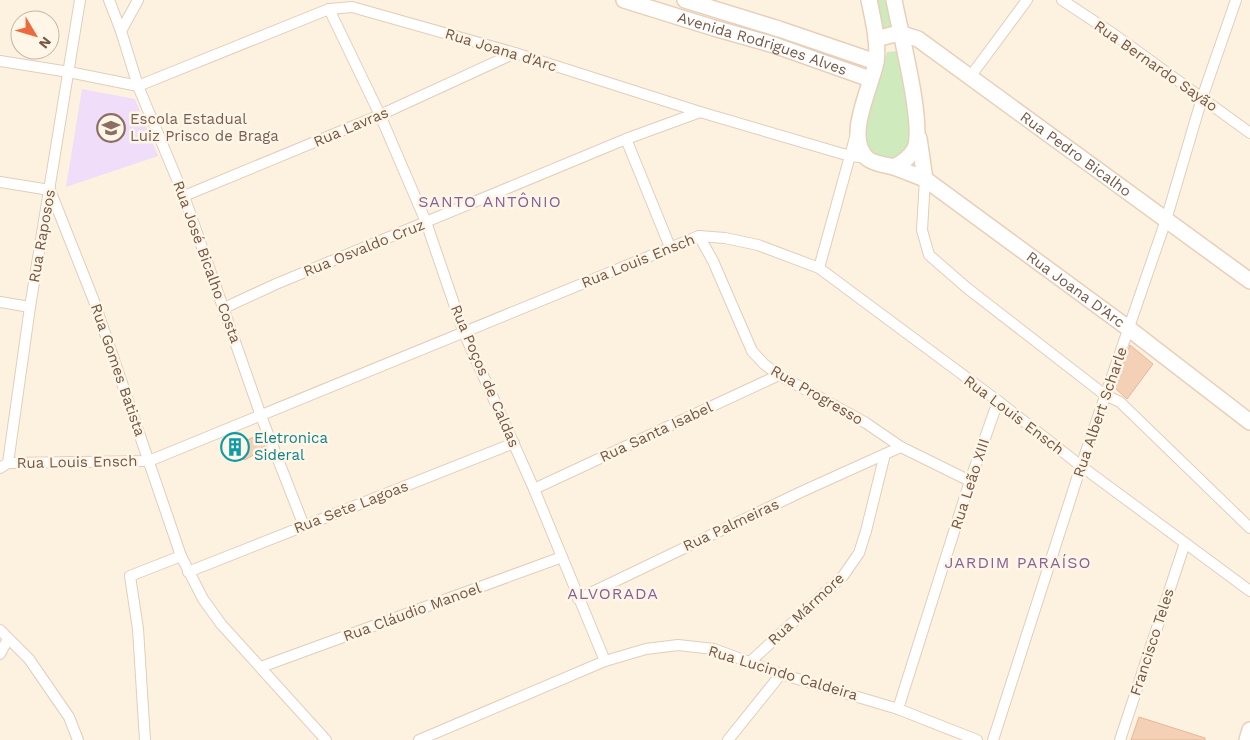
<svg xmlns="http://www.w3.org/2000/svg" width="1250" height="740" font-family="'Work Sans',sans-serif">
	<rect width="100%" height="100%" fill="#fdf2e0"/>
	<path fill="#efddf9" d="M 82,89 L 135,99 L 158,156 L 66,187 Z"/>
	<g fill="#cfebbe">
		<path d="M 875,0 L 891,0 L 896,26 L 881,30 Z"/>
		<path d="M 899,51 L 913,139 L 903,156 L 892,159 L 877,157 L 867,147 L 864,132 L 887,52 Z"/>
	</g>
	<g fill="#f4d0b6" stroke="#e7b796">
		<path d="M 1130,345 L 1153,364 L 1127,399 L 1115,388 Z"/>
		<path d="M 260,434 L 266,449 L 244,460 L 239,444 Z"/>
		<path d="M 1139,717 L 1205,738 L 1205,740 L 1131,740 Z"/>
	</g>
	<g fill="none" stroke-linecap="round" stroke-linejoin="round">
		<defs>
			<g id="street">
				<path d="M 109,0 L 121,31 L 138,86 L 184,196 L 261,416 L 304,526"/>
				<path d="M 1062,0 L 1115,35 L 1250,133"/>
				<path d="M 329,9 L 380,115 L 426,222 L 464,333 L 534,489 L 605,661"/>
				<path d="M 121,31 L 138,0"/>
				<path d="M 0,61 L 69,72 L 138,86"/>
				<path d="M 970,77 L 1027,0"/>
				<path d="M 138,86 L 329,9 L 352,7 L 515,53 L 700,112 L 850,156 L 868,158"/>
				<path d="M 626,139 L 670,247"/>
				<path d="M 925,179 L 922,230 L 929,255 L 967,288 L 1105,395 L 1120,402 L 1250,528"/>
				<path d="M 0,182 L 50,190"/>
				<path d="M 50,190 L 94,301 L 181,556 L 203,599 L 221,624 L 326,740"/>
				<path d="M 184,196 L 380,115 L 515,53"/>
				<path d="M 699,236 L 713,261 L 752,351 L 764,364 L 779,375 L 866,423 L 901,447 L 970,481"/>
				<path d="M 819,268 L 856,134"/>
				<path d="M 0,302 L 30,307"/>
				<path d="M 224,308 L 276,284 L 626,139 L 700,112"/>
				<path d="M 8,463 L 149,461 L 699,236 L 725,238 L 758,245 L 819,268 L 998,401 L 1081,466 L 1250,591"/>
				<path d="M 0,468 L 8,463 L 30,307 L 80,0"/>
				<path d="M 534,489 L 779,375"/>
				<path d="M 188,572 L 514,443"/>
				<path d="M 578,599 L 801,492 L 885,454"/>
				<path d="M 0,630 L 29,659 L 69,717 L 78,740"/>
				<path d="M 0,654 L 8,639"/>
				<path d="M 750,662 L 843,576 L 859,553 L 866,531 L 885,454 L 901,447"/>
				<path d="M 261,667 L 562,557"/>
				<path d="M 898,709 L 970,481 L 998,401"/>
				<path d="M 145,740 L 138,629 L 130,576 L 181,556"/>
				<path d="M 419,740 L 605,661 L 646,649 L 678,645 L 714,649 L 781,674 L 898,709 L 977,740"/>
				<path d="M 728,740 L 781,674"/>
				<path d="M 993,740 L 1081,466 L 1166,220 L 1202,98 L 1236,0"/>
				<path d="M 1120,740 L 1185,543"/>
			</g>
			<g id="secondary">
				<path id="s1" d="M 624,0 L 714,28 L 774,45 L 870,79"/>
				<path d="M 685,0 L 779,29 L 876,62"/>
				<path d="M 869,0 C 873,20 879,42 876,62 C 872,86 843,139 868,159 C 875,164 886,165 894,167 C 902,163 909,158 914,150 C 926,129 899,28 894,0"/>
				<path id="s2" d="M 876,39 L 899,33 L 918,39 L 1250,281"/>
				<path d="M 919,138 L 925,179"/>
				<path id="s3" d="M 894,167 L 925,179 L 1128,328 L 1250,422"/>
				<path d="M 1247,740 L 1250,730"/>
			</g>
		</defs>
		<use href="#street" stroke="#e1cebc" stroke-width="12"/>
		<use href="#secondary" stroke="#e7d0b9" stroke-width="18"/>
		<use href="#street" stroke="#fff" stroke-width="10"/>
		<use href="#secondary" stroke="#fff" stroke-width="15"/>
	</g>
	<defs>
		<symbol id="school-ring" viewBox="-11 -11 22 22"><circle r="9.5" fill="#fff6e7" stroke="#8d6e63" stroke-width="1.5"/><path d="M0-5L7-2L0 1L-7-2ZM-4 1L0 2.5L4 1V4Q0 6-4 4Z" fill="#8d6e63"/></symbol>
		<symbol id="building-ring" viewBox="-11 -11 22 22"><circle r="9.5" fill="#fff6e7" stroke="#0f9aa8" stroke-width="1.5"/><path d="M-4-6H4V6H1V3H-1V6H-4ZM-2.5-4.3h1.7v1.8h-1.7ZM.8-4.3h1.7v1.8H.8ZM-2.5-1h1.7V.8h-1.7ZM.8-1h1.7V.8H.8Z" fill="#0f9aa8"/></symbol>
	</defs>
	<g fill-rule="evenodd">
		<use href="#school-ring" x="95" y="112" width="32" height="32"/>
		<use href="#building-ring" x="219" y="431" width="32" height="32"/>
	</g>
	<g text-anchor="middle" stroke-width="5" stroke-linejoin="round" paint-order="stroke">
		<g font-size="15" fill="#755846" stroke="#fff6e7">
			<text dy="5" stroke="none"><textPath href="#s1" startOffset="145">Avenida Rodrigues Alves</textPath></text>
			<text transform="translate(501 50) rotate(17)" y="5">Rua Joana d'Arc</text>
			<text transform="translate(1156 66) rotate(35)" y="5">Rua Bernardo Sayão</text>
			<text transform="translate(351 127) rotate(-23)" y="5">Rua Lavras</text>
			<text dy="5" stroke="none"><textPath href="#s2" startOffset="239">Rua Pedro Bicalho</textPath></text>
			<text transform="translate(42 236) rotate(-80)" y="5">Rua Raposos</text>
			<text transform="translate(364 248) rotate(-22)" y="5">Rua Osvaldo Cruz</text>
			<text transform="translate(638 261) rotate(-22)" y="5">Rua Louis Ensch</text>
			<text transform="translate(207 262) rotate(70)" y="5">Rua José Bicalho Costa</text>
			<text dy="5" stroke="none"><textPath href="#s3" startOffset="220">Rua Joana D'Arc</textPath></text>
			<text transform="translate(118 370) rotate(71)" y="5">Rua Gomes Batista</text>
			<text transform="translate(485 376) rotate(67)" y="5">Rua Poços de Caldas</text>
			<text transform="translate(817 395) rotate(30)" y="5">Rua Progresso</text>
			<text transform="translate(1100 412) rotate(-71)" y="5">Rua Albert Scharle</text>
			<text transform="translate(1014 415) rotate(37)" y="5">Rua Louis Ensch</text>
			<text transform="translate(656 432) rotate(-25)" y="5">Rua Santa Isabel</text>
			<text transform="translate(77 462) rotate(-1)" y="5">Rua Louis Ensch</text>
			<text transform="translate(970 484) rotate(-72)" y="5">Rua Leão XIII</text>
			<text transform="translate(351 507) rotate(-21)" y="5">Rua Sete Lagoas</text>
			<text transform="translate(731 525) rotate(-25)" y="5">Rua Palmeiras</text>
			<text transform="translate(806 609) rotate(-43)" y="5">Rua Mármore</text>
			<text transform="translate(412 612) rotate(-20)" y="5">Rua Cláudio Manoel</text>
			<text transform="translate(1152 642) rotate(-72)" y="5">Francisco Teles</text>
			<text transform="translate(783 673) rotate(17)" y="5">Rua Lucindo Caldeira</text>
		</g>
		<g font-size="15" fill="#785e54" stroke="#fff6e7" text-anchor="start">
			<text x="130" y="124">Escola Estadual<tspan x="130" dy="17">Luiz Prisco de Braga</tspan></text>
		</g>
		<g font-size="15" fill="#0d838f" stroke="#fff6e7" text-anchor="start">
			<text x="254" y="443">Eletronica<tspan x="254" dy="17">Sideral</tspan></text>
		</g>
		<g font-size="16" letter-spacing="1" fill="#876199" stroke="#fff6e7">
			<text x="490" y="207">SANTO ANTÔNIO</text>
			<text x="1018" y="568">JARDIM PARAÍSO</text>
			<text x="613" y="599">ALVORADA</text>
		</g>
	</g>
	<g transform="translate(35 35) rotate(128)"><circle r="24" fill="#fff6e7" stroke="#c8b7a7"/>
	<path d="M0-4L9 19L0 12L-9 19Z" fill="#ed693e"/>
	<text y="-8" font-size="14" font-weight="bold" text-anchor="middle" fill="#755846">N</text>
	</g>
</svg>
